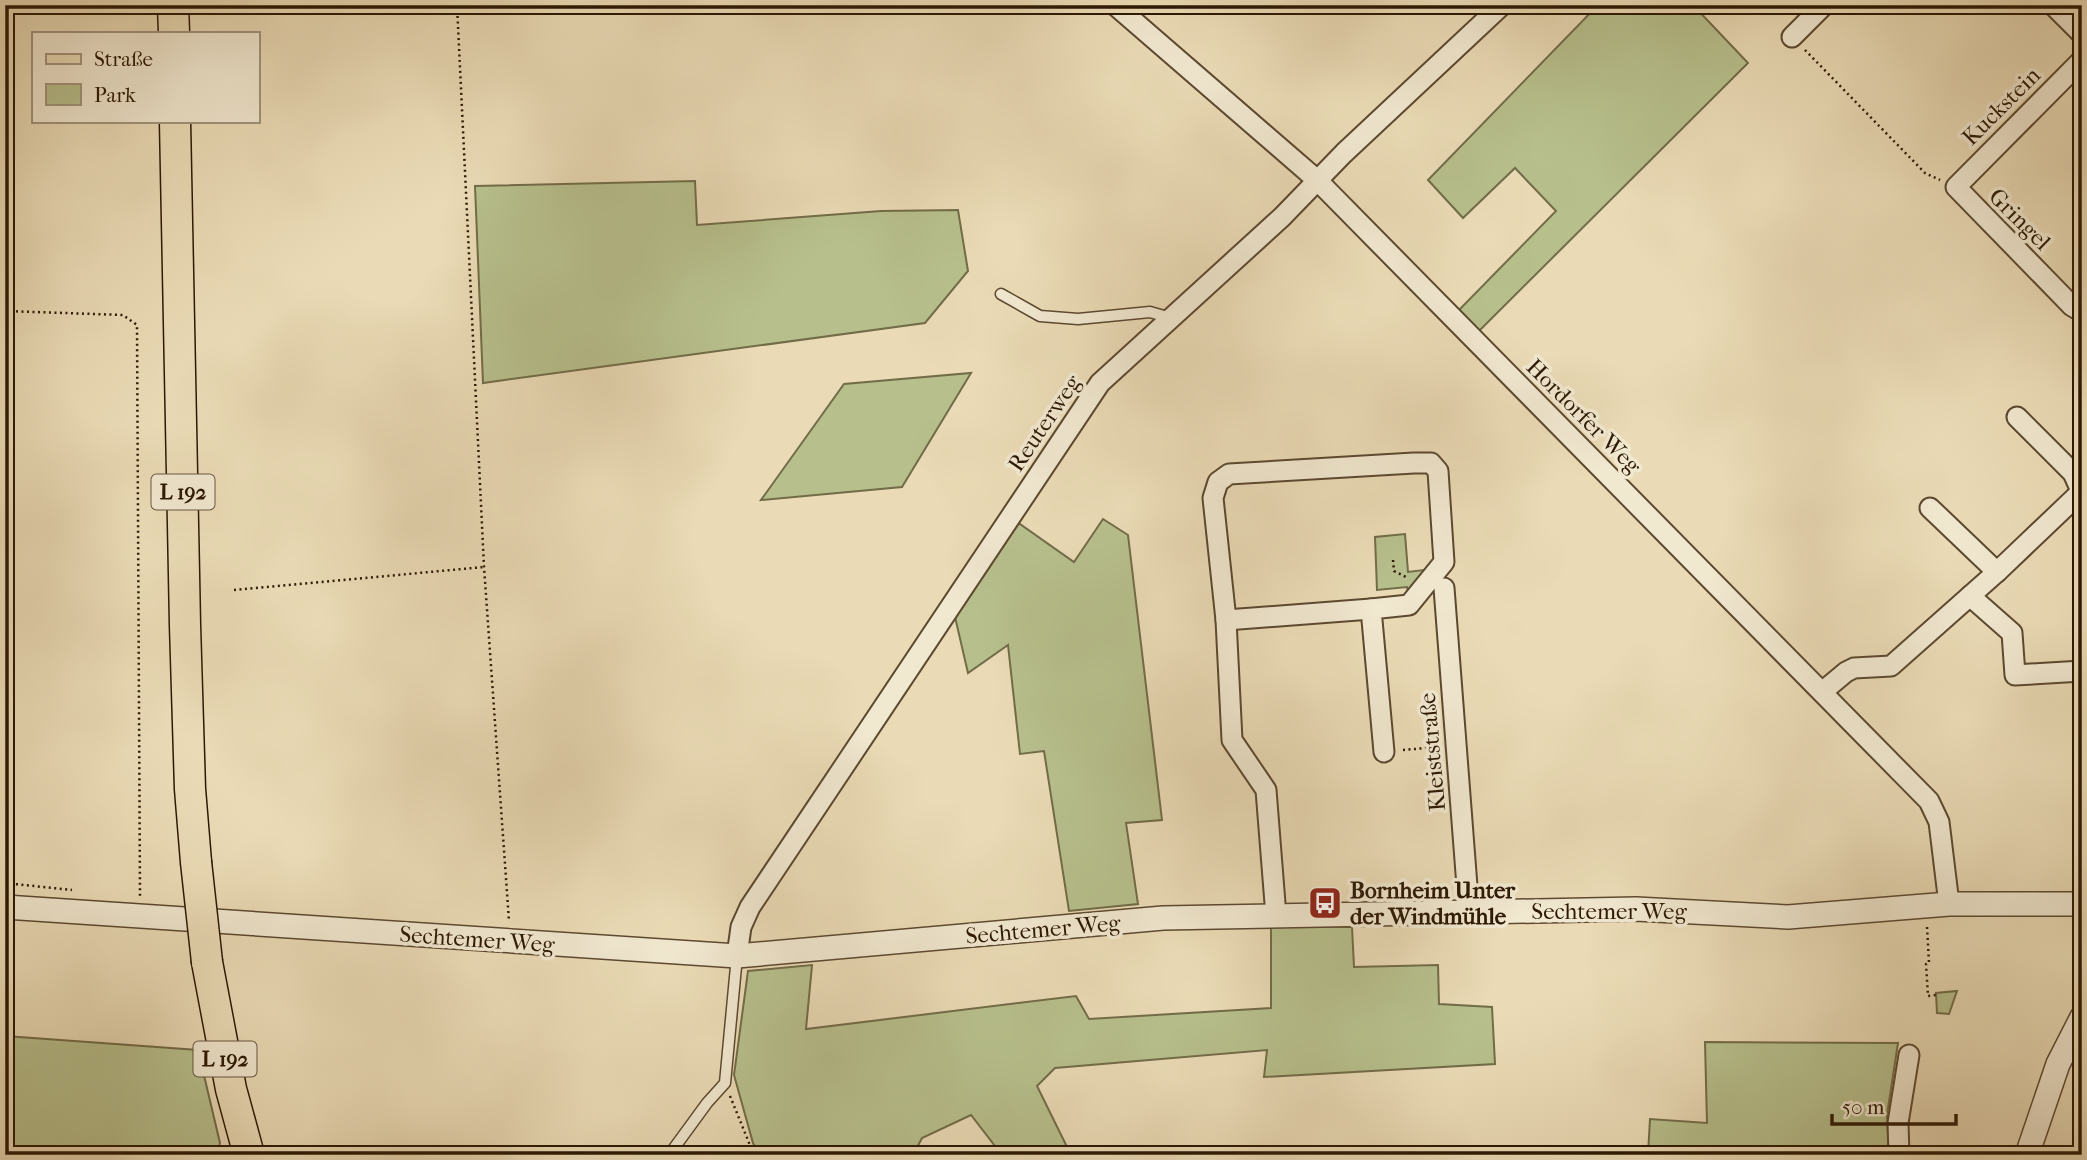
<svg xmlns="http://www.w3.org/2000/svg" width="2087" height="1160" font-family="'IM FELL French Canon',serif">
	<rect width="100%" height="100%" fill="#eadbb6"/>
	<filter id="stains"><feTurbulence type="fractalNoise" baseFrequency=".00286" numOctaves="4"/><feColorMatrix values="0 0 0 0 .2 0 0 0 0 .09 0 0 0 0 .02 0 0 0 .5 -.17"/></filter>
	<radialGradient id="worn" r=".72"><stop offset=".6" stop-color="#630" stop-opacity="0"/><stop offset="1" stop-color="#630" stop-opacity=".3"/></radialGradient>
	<g fill="#b7c08d" stroke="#726c48" stroke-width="2">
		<path d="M 1598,5 L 1693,5 L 1748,63 L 1477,333 L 1458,311 L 1556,211 L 1515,168 L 1463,218 L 1428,180 Z"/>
		<path d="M 695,181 L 697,225 L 881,211 L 958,210 L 968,271 L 925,323 L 483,383 L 475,186 Z"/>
		<path d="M 971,373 L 902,487 L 761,500 L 844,384 Z"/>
		<path d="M 1103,519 L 1128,535 L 1162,820 L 1126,823 L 1138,904 L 1069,911 L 1044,751 L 1020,754 L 1008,645 L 968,673 L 955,617 L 1017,522 L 1074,562 Z"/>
		<path d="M 1405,534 L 1408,572 L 1432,569 L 1409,598 L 1407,587 L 1377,590 L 1375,537 Z"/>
		<path d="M 1271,926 L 1352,927 L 1354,967 L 1438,965 L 1439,1004 L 1492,1007 L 1495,1064 L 1264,1077 L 1267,1050 L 1055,1068 L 1037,1086 L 1071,1155 L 994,1155 L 998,1150 L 971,1115 L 922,1138 L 913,1155 L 760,1155 L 753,1143 L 734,1075 L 748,971 L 812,965 L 806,1029 L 1076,996 L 1089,1019 L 1271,1008 Z"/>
		<path d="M 1957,991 L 1949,1014 L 1937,1013 L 1936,993 Z"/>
		<path d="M 5,1036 L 198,1050 L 220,1143 L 217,1155 L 5,1155 Z"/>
		<path d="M 1705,1042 L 1898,1043 L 1887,1115 L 1889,1155 L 1648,1155 L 1650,1119 L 1707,1123 Z"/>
	</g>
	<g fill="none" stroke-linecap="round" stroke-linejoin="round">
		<defs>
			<g id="service">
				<path d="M 1001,294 L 1040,316 L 1078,319 L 1150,312 L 1171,318"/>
				<path d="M 669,1155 L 707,1103 L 725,1083 L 737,956"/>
			</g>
			<g id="minor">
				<path d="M 1115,5 L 1317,180 L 1929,801 L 1939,822 L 1949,904"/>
				<path d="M 2053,5 L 2082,34"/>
				<path d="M 1792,37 L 1824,5"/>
				<path d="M 2082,60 L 1956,187 L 2072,306 L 2082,312"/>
				<path d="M 2017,417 L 2073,473 L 2081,491"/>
				<path d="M 1930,508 L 1997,572"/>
				<path d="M 1444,588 L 1469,912"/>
				<path d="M 1970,596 L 2012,633 L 2015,675 L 2082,671"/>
				<path d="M 1226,620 L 1371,609"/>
				<path d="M 1822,692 L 1846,672 L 1854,668 L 1891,666 L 1997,572 L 2082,491"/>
				<path d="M 1276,916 L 1266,790 L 1232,740 L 1226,620 L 1213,498 L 1218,482 L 1229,474 L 1414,463 L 1431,463 L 1438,471 L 1444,562 L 1409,605 L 1371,609 L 1384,752"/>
				<path d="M 737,956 L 741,927 L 750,907 L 1100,383 L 1282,217 L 1344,153 L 1502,5"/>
				<path d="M 1899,1155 L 1898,1123 L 1909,1055"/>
			</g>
			<g id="tertiary">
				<path d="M 5,907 L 737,956 L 1163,918 L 1636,909 L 1788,917 L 1949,904 L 2082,904"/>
				<path d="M 2027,1155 L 2058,1064 L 2082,1017"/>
			</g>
			<g id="primary">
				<path d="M 173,5 L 174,33"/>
				<path d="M 175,121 L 185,625 L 190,789 L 196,862"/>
				<path d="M 207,962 L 231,1089 L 249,1155"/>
			</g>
		</defs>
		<use href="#service" stroke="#5c4930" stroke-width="13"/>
		<use href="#minor" stroke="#5c4930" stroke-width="23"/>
		<use href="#tertiary" stroke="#5c4930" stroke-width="26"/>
		<use href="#primary" stroke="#2c1804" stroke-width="33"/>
		<g stroke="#2c1804" stroke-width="2.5" stroke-dasharray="2 3.5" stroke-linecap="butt">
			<path d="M 457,5 L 484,567 L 509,921"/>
			<path d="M 1805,50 L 1925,173 L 1940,180"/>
			<path d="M 5,311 L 123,315 L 137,325 L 140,897"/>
			<path d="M 1393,560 L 1394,571 L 1408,578"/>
			<path d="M 234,590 L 484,567"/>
			<path d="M 1403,750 L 1438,747"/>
			<path d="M 5,883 L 72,890"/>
			<path d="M 1927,927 L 1929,963 L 1926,964 L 1928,996 L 1936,995"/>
			<path d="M 730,1096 L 754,1155"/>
		</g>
		<use href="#service" stroke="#f1e8d0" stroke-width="10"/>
		<use href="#minor" stroke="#f1e8d0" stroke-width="19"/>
		<use href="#tertiary" stroke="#f1e8d0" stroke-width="23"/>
		<use href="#primary" stroke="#eadbb6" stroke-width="30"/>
		<defs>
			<path id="primary-bridge" d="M 196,862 L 207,962"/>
		</defs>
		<use href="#primary-bridge" stroke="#2c1804" stroke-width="33" stroke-linecap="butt"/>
		<use href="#primary-bridge" stroke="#eadbb6" stroke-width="30"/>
	</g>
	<defs>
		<symbol id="bus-square" viewBox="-11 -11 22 22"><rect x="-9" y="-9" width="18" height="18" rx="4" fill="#8f2418" stroke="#f1e8d0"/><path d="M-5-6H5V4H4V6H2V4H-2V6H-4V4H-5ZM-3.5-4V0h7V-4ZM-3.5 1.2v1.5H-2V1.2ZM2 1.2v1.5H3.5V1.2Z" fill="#fff"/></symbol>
	</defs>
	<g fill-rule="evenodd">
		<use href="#bus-square" x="1306" y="884" width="38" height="38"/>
	</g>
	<g text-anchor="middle" stroke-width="7" stroke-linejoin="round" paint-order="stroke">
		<g fill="#f1e8d0" stroke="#675641" stroke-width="2">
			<rect x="151.5" y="474.5" width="63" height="35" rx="5"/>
			<rect x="193.5" y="1041.5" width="63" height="35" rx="5"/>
		</g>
		<g font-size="21" font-weight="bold" fill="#2c1804">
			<text x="183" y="499">L 192</text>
			<text x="225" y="1066">L 192</text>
		</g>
		<g font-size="23" fill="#2c1804" stroke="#f1e8d0">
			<text transform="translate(2001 106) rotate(-45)" y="8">Kuckstein</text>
			<text transform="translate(2020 219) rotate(45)" y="8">Gringel</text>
			<text transform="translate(1584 416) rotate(45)" y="8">Hordorfer Weg</text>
			<text transform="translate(1044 423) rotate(-56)" y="8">Reuterweg</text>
			<text transform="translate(1432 752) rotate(-95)" y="8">Kleiststraße</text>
			<text x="1609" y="919">Sechtemer Weg</text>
			<text transform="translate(1043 929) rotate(-5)" y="8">Sechtemer Weg</text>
			<text transform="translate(477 939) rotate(4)" y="8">Sechtemer Weg</text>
		</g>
		<g font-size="23" font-weight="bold" fill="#2c1804" stroke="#f1e8d0" text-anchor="start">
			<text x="1350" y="898">Bornheim Unter<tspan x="1350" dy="26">der Windmühle</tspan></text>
		</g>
	</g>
	<rect width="2087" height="1160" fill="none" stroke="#eadbb6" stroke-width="28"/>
	<rect x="7" y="7" width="2073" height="1146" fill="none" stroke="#2c1804" stroke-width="3.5"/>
	<rect x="14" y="14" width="2059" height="1132" fill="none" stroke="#2c1804" stroke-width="2"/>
	<rect x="32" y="32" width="228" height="91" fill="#f1e8d0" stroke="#a2957e" stroke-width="2"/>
	<rect x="46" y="54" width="35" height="10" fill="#eadbb6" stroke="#a2957e" stroke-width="2"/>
	<text x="94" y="66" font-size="21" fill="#2c1804">Straße</text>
	<rect x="46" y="84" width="35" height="21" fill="#b7c08d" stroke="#a2957e" stroke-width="2"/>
	<text x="94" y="102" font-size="21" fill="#2c1804">Park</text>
	<path d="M1832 1114v10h124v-10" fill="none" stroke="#2c1804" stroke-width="3.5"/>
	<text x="1842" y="1114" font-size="21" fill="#2c1804" stroke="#f1e8d0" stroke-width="5" paint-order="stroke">50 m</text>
	<rect width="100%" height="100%" filter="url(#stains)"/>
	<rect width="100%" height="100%" fill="url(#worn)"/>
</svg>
